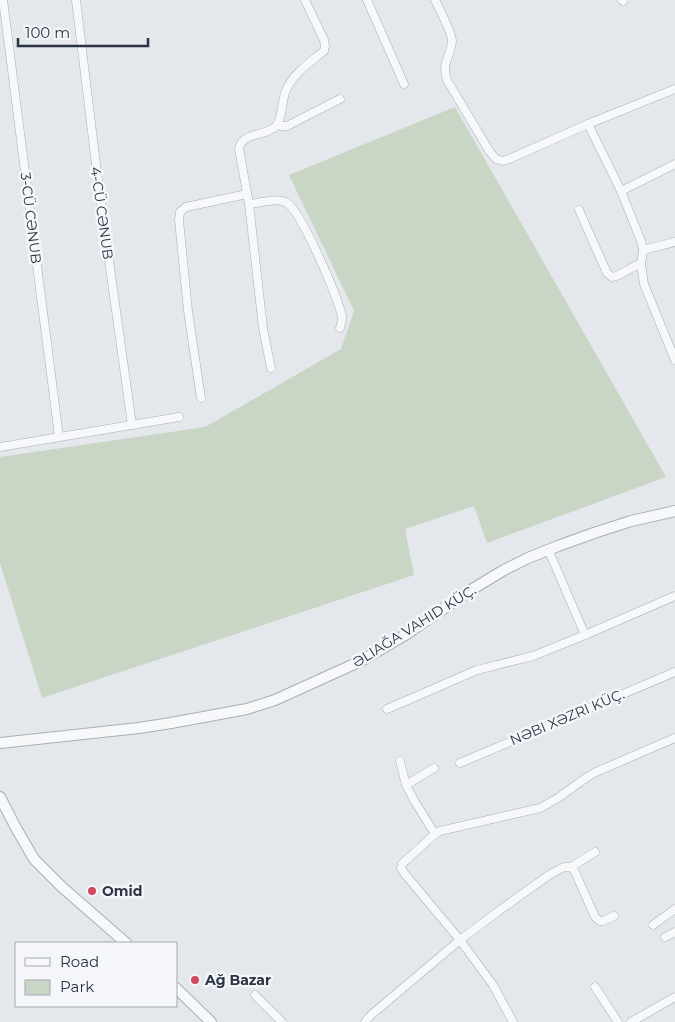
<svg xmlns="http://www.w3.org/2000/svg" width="675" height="1022" font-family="Montserrat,sans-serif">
	<rect width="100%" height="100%" fill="#e4e7ec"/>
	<path fill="#c9d6c5" d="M 455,107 L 666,477 L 487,543 L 474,506 L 405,529 L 414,575 L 42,698 L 0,563 L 0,457 L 205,427 L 341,349 L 354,311 L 289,175 Z"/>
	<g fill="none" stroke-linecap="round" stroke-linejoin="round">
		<defs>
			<g id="minor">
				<path d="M 3,0 L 59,437"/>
				<path d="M 76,0 L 99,189 L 132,425"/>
				<path d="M 367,0 L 404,84"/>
				<path d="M 435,0 C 439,8 452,33 452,41 C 451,57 441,62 447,80 L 490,152 L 496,159 L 503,161 L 509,159 L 588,124 L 675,89"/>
				<path d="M 622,0 L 623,1"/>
				<path d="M 278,124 L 281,126 L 287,126 L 340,99"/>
				<path d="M 588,124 L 621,191 L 641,241 L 643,250 L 641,264 L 644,284 L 675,360"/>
				<path d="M 621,191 L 675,164"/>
				<path d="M 249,204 C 260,203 277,197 287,203 C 301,211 339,299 342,317 C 342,321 341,325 340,328"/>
				<path d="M 579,210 L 607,273 L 612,277 C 623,276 630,266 641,264"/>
				<path d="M 643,250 L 675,242"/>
				<path d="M 271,368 L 263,328 L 249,204 L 239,149 C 242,131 266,137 276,126 C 282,120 282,101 285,93 C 292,74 309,63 324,51 L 325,46 L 324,40 L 305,0"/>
				<path d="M 201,398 L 188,311 L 179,220 L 180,212 L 186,207 L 247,194"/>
				<path d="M 0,447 L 179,417"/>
				<path d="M 548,549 L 585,635"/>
				<path d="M 387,709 L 477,670 L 533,656 L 585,635 L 675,596"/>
				<path d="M 400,761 L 406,785 L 415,802 L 435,834"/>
				<path d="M 460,763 L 675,672"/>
				<path d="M 406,785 L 434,768"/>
				<path d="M 571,867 L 595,852"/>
				<path d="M 653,925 L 675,909"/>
				<path d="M 665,937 L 675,932"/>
				<path d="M 595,987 L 618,1022"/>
				<path d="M 255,995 L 282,1022"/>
				<path d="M 365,1022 L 371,1015 L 460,940 L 404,873 L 401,868 L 402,864 L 435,834 L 440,831 L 540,808 L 558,798 L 587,777 L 596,772 L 675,738"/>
				<path d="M 513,1022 L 493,985 L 460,940 L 500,910 L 549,875 L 564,867 L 571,867 L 575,872 L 595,917 L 600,921 L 603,921 L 614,916"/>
				<path d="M 631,1022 L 675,997"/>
			</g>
			<g id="tertiary">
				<path d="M 0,743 L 139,728 L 171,723 L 247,709 L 275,700 L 361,661 L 405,635 L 471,590 L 504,570 L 528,558 L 558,546 L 594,533 L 631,521 L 675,511"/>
				<path d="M 0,797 L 16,828 L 34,859 L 62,887 L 126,943"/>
				<path d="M 176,988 L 211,1022"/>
			</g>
		</defs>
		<use href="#minor" stroke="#a9aeb7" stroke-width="9"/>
		<use href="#tertiary" stroke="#a9aeb7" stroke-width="12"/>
		<use href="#minor" stroke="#f7f8fa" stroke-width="8"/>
		<use href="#tertiary" stroke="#f7f8fa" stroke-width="10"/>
	</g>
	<g fill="#d1495b" stroke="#f4f6f9" stroke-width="2">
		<circle cx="92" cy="891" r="5"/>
		<circle cx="195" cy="980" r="5"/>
	</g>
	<g text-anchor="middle" stroke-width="5" stroke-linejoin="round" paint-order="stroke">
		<g font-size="14" fill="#2b3445" stroke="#f4f6f9">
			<text transform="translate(102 213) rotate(82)" y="5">4-CÜ CƏNUB</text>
			<text transform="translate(31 218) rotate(83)" y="5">3-CÜ CƏNUB</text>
			<text transform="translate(414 626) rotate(-32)" y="5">ƏLIAĞA VAHID KÜÇ.</text>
			<text transform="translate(567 717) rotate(-23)" y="5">NƏBI XƏZRI KÜÇ.</text>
		</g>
		<g font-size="14" font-weight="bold" fill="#2b3445" stroke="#f4f6f9" text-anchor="start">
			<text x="102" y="896">Omid</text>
			<text x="205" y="985">Ağ Bazar</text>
		</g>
	</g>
	<rect x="15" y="942" width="162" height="65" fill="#f4f6f9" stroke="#a4a8b1"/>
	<rect x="25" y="958" width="25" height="8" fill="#f7f8fa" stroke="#a4a8b1"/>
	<text x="60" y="967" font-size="15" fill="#2b3445">Road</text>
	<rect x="25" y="980" width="25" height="15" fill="#c9d6c5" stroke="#a4a8b1"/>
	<text x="60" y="992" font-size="15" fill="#2b3445">Park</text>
	<path d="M18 38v8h130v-8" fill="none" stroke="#2b3445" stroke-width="2.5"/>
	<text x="25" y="38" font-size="15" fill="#2b3445" stroke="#f4f6f9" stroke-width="4" paint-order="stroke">100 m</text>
</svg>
